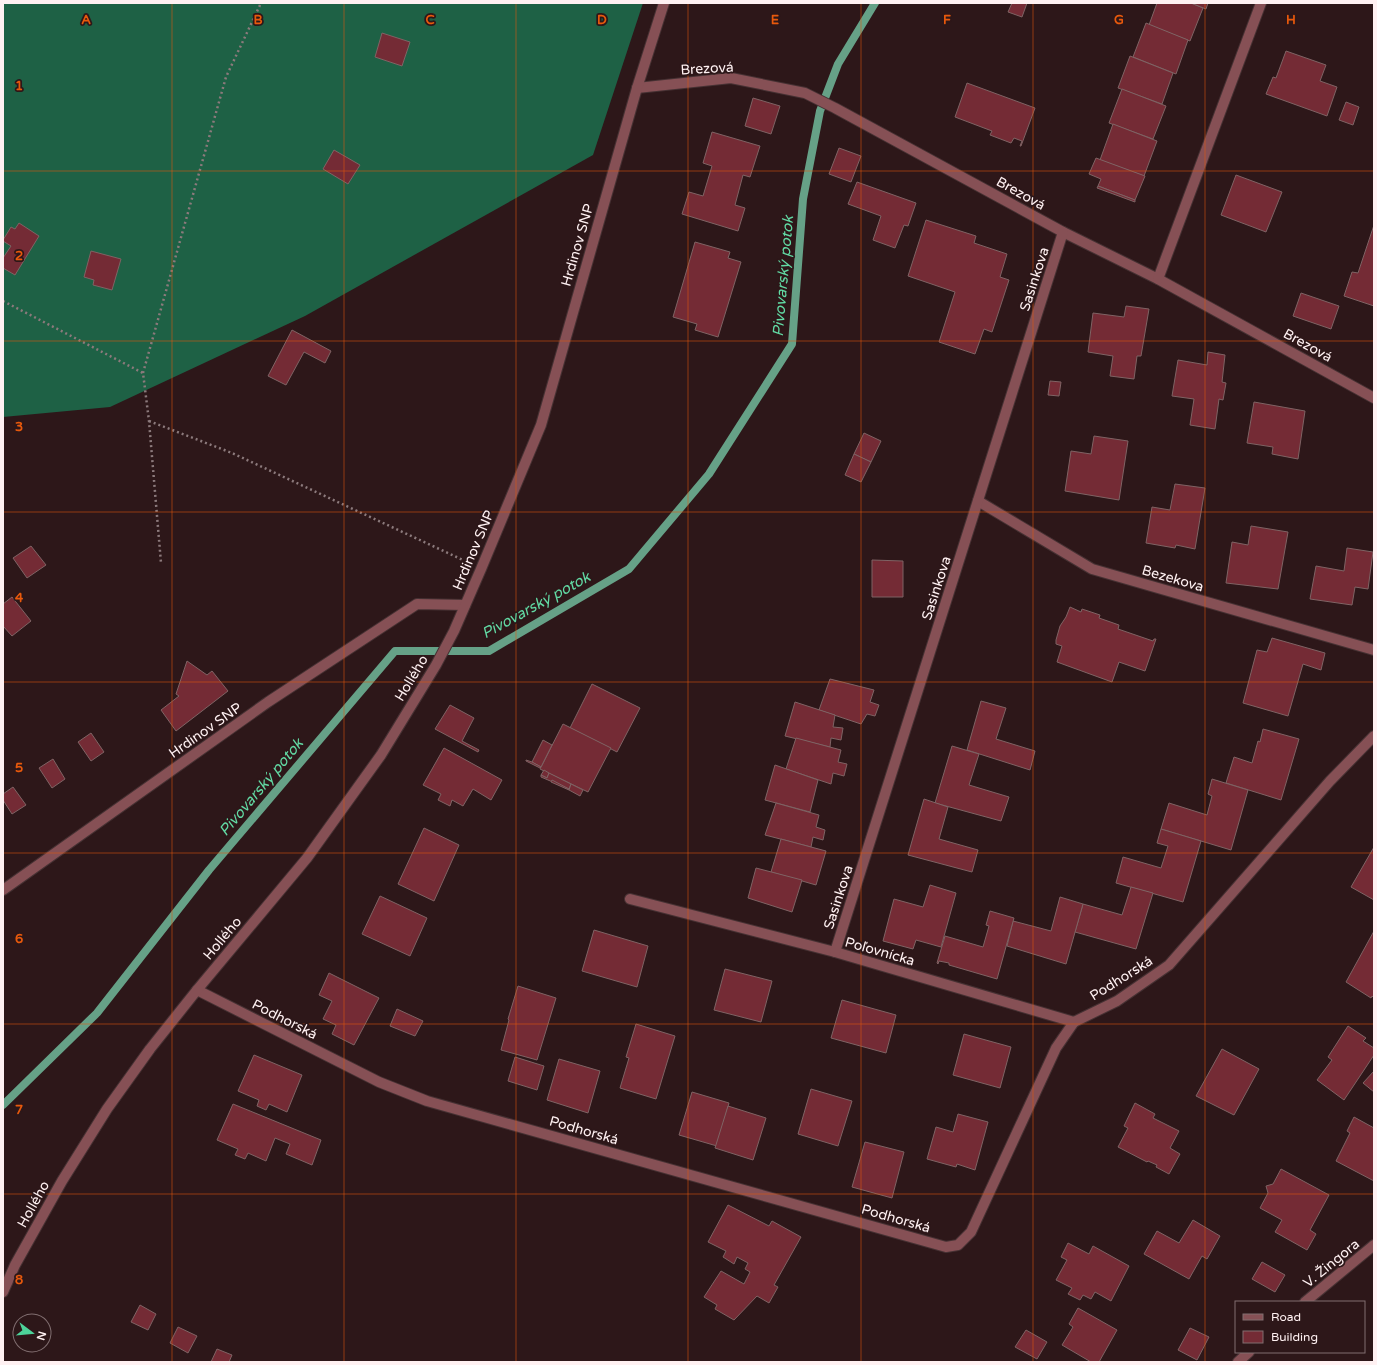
<svg xmlns="http://www.w3.org/2000/svg" width="1377" height="1365" font-family="'Varela Round',sans-serif">
	<rect width="100%" height="100%" fill="#2d1719"/>
	<path fill="#1e6145" d="M 3,3 L 643,3 L 593,155 L 305,316 L 110,407 L 3,417 Z"/>
	<g fill="none" stroke-linecap="round" stroke-linejoin="round">
		<path stroke="#66a187" stroke-width="8" d="M 3,1105 L 97,1013 L 209,870 L 395,651 L 489,651 L 629,569 L 709,474 L 792,344 L 803,199 L 820,111 L 838,64 L 875,3"/>
	</g>
	<g fill="#742b35" stroke="#7f6364">
		<path d="M 1012,3 L 1027,3 L 1022,17 L 1008,12 Z"/>
		<path d="M 1157,3 L 1191,3 L 1203,8 L 1190,41 L 1149,25 Z"/>
		<path d="M 1191,3 L 1208,3 L 1206,9 Z"/>
		<path d="M 1146,23 L 1188,40 L 1176,74 L 1133,57 Z"/>
		<path d="M 382,33 L 410,42 L 402,66 L 375,57 Z"/>
		<path d="M 1286,51 L 1326,65 L 1320,81 L 1337,87 L 1327,116 L 1266,94 L 1273,77 L 1276,78 Z"/>
		<path d="M 1130,56 L 1173,73 L 1162,104 L 1118,88 Z"/>
		<path d="M 967,83 L 1035,108 L 1021,146 L 1020,146 L 1022,141 L 1014,138 L 1011,143 L 990,135 L 992,131 L 955,117 Z"/>
		<path d="M 1122,89 L 1166,106 L 1153,139 L 1109,123 Z"/>
		<path d="M 753,98 L 780,106 L 771,134 L 745,126 Z"/>
		<path d="M 1346,102 L 1359,107 L 1353,125 L 1339,120 Z"/>
		<path d="M 1113,124 L 1157,141 L 1144,176 L 1100,160 Z"/>
		<path d="M 712,132 L 760,146 L 750,177 L 743,175 L 735,205 L 745,208 L 738,231 L 682,214 L 689,192 L 703,196 L 712,166 L 703,163 Z"/>
		<path d="M 839,148 L 861,156 L 851,182 L 829,174 Z"/>
		<path d="M 334,150 L 360,165 L 348,184 L 323,169 Z"/>
		<path d="M 1096,158 L 1145,176 L 1135,200 L 1098,186 L 1101,179 L 1089,174 Z"/>
		<path d="M 1236,175 L 1282,192 L 1266,232 L 1221,215 Z"/>
		<path d="M 857,182 L 916,203 L 908,226 L 904,225 L 895,248 L 873,240 L 881,216 L 848,204 Z"/>
		<path d="M 1098,186 L 1135,200 L 1135,202 L 1097,188 Z"/>
		<path d="M 926,220 L 976,236 L 974,243 L 1007,254 L 1000,277 L 1009,280 L 992,332 L 984,329 L 975,354 L 939,342 L 955,292 L 908,276 Z"/>
		<path d="M 19,223 L 39,236 L 15,275 L 3,268 L 3,258 L 11,246 L 3,241 L 3,240 L 11,227 L 15,229 Z"/>
		<path d="M 1374,225 L 1374,306 L 1344,296 L 1352,272 L 1358,273 Z"/>
		<path d="M 695,242 L 730,252 L 728,258 L 741,262 L 718,337 L 695,330 L 697,324 L 673,317 Z"/>
		<path d="M 91,251 L 121,259 L 112,290 L 93,285 L 94,280 L 84,277 Z"/>
		<path d="M 1301,293 L 1339,306 L 1331,329 L 1293,316 Z"/>
		<path d="M 1126,306 L 1149,309 L 1141,356 L 1137,356 L 1134,379 L 1110,376 L 1113,356 L 1088,352 L 1093,313 L 1124,317 Z"/>
		<path d="M 292,330 L 331,351 L 325,363 L 304,352 L 286,385 L 268,376 Z"/>
		<path d="M 1208,352 L 1225,355 L 1222,382 L 1226,383 L 1223,400 L 1219,399 L 1215,429 L 1190,425 L 1194,399 L 1172,396 L 1178,360 L 1207,365 Z"/>
		<path d="M 1050,381 L 1061,382 L 1059,396 L 1048,395 Z"/>
		<path d="M 1254,402 L 1305,411 L 1298,459 L 1272,454 L 1273,447 L 1247,443 Z"/>
		<path d="M 864,433 L 881,441 L 871,462 L 854,454 Z"/>
		<path d="M 1094,436 L 1128,441 L 1119,500 L 1065,491 L 1071,451 L 1091,454 Z"/>
		<path d="M 854,454 L 871,462 L 861,482 L 845,475 Z"/>
		<path d="M 1175,484 L 1205,488 L 1195,549 L 1176,545 L 1175,548 L 1146,543 L 1152,507 L 1170,510 Z"/>
		<path d="M 1251,526 L 1288,532 L 1278,589 L 1226,583 L 1232,542 L 1248,545 Z"/>
		<path d="M 31,546 L 46,565 L 27,578 L 13,558 Z"/>
		<path d="M 1347,548 L 1373,552 L 1368,589 L 1355,587 L 1352,605 L 1310,599 L 1316,566 L 1344,571 Z"/>
		<path d="M 872,560 L 903,561 L 903,597 L 872,597 Z"/>
		<path d="M 12,597 L 31,621 L 12,636 L 3,626 L 3,604 Z"/>
		<path d="M 1070,607 L 1081,612 L 1082,609 L 1100,615 L 1099,618 L 1119,625 L 1118,629 L 1153,641 L 1154,639 L 1156,639 L 1145,671 L 1119,662 L 1112,682 L 1057,662 L 1062,646 L 1056,644 L 1056,640 L 1060,626 L 1066,617 Z"/>
		<path d="M 1272,638 L 1325,653 L 1321,670 L 1303,664 L 1288,716 L 1243,703 L 1257,650 L 1267,652 Z"/>
		<path d="M 187,661 L 207,675 L 212,671 L 228,691 L 176,731 L 161,710 L 179,696 L 176,694 Z"/>
		<path d="M 830,679 L 874,690 L 870,702 L 879,705 L 875,716 L 867,714 L 861,724 L 819,710 Z"/>
		<path d="M 592,684 L 640,708 L 617,752 L 570,728 Z"/>
		<path d="M 981,701 L 1006,708 L 996,739 L 1035,751 L 1030,770 L 967,750 Z"/>
		<path d="M 795,702 L 835,715 L 833,727 L 843,728 L 841,740 L 831,738 L 830,747 L 785,736 Z"/>
		<path d="M 450,705 L 474,718 L 462,741 L 479,750 L 478,752 L 435,729 Z"/>
		<path d="M 563,724 L 611,748 L 588,792 L 540,769 Z"/>
		<path d="M 1263,729 L 1299,739 L 1281,800 L 1226,783 L 1234,757 L 1252,763 L 1258,741 L 1260,742 Z"/>
		<path d="M 91,733 L 104,752 L 91,761 L 78,742 Z"/>
		<path d="M 796,738 L 841,750 L 838,762 L 847,764 L 844,776 L 833,773 L 831,784 L 786,769 Z"/>
		<path d="M 543,740 L 552,745 L 541,767 L 532,762 Z"/>
		<path d="M 952,746 L 979,754 L 969,785 L 1009,797 L 1001,821 L 935,803 Z"/>
		<path d="M 444,748 L 502,780 L 491,800 L 473,789 L 463,806 L 452,800 L 450,806 L 438,800 L 441,794 L 423,785 Z"/>
		<path d="M 53,759 L 65,779 L 52,788 L 39,768 Z"/>
		<path d="M 526,760 L 532,762 L 541,767 L 540,768 L 526,761 Z"/>
		<path d="M 775,765 L 818,780 L 810,812 L 765,800 Z"/>
		<path d="M 544,770 L 549,773 L 547,778 L 541,775 Z"/>
		<path d="M 549,773 L 571,784 L 569,789 L 541,777 L 541,775 L 547,778 Z"/>
		<path d="M 1212,779 L 1248,790 L 1231,850 L 1161,829 L 1169,803 L 1207,815 L 1212,796 L 1208,794 Z"/>
		<path d="M 552,780 L 569,789 L 569,790 L 551,782 Z"/>
		<path d="M 571,784 L 583,790 L 580,796 L 569,790 Z"/>
		<path d="M 13,787 L 26,805 L 12,814 L 3,800 L 3,794 Z"/>
		<path d="M 924,799 L 948,807 L 939,839 L 978,850 L 972,872 L 908,855 Z"/>
		<path d="M 776,803 L 819,815 L 816,827 L 825,830 L 823,840 L 813,837 L 811,847 L 765,835 Z"/>
		<path d="M 424,828 L 459,845 L 434,901 L 398,884 Z"/>
		<path d="M 1161,829 L 1201,841 L 1183,902 L 1116,883 L 1123,857 L 1161,868 L 1168,846 L 1157,843 Z"/>
		<path d="M 781,839 L 826,851 L 816,885 L 771,872 Z"/>
		<path d="M 1374,847 L 1374,900 L 1351,887 Z"/>
		<path d="M 756,868 L 802,880 L 792,912 L 748,898 Z"/>
		<path d="M 930,885 L 956,893 L 941,947 L 916,940 L 913,949 L 883,941 L 894,899 L 923,907 Z"/>
		<path d="M 1131,887 L 1153,893 L 1136,949 L 1075,932 L 1083,904 L 1122,915 Z"/>
		<path d="M 380,896 L 427,918 L 410,956 L 362,934 Z"/>
		<path d="M 1060,897 L 1083,904 L 1066,964 L 1007,946 L 1013,921 L 1051,931 Z"/>
		<path d="M 990,911 L 1014,918 L 997,979 L 949,965 L 949,963 L 939,961 L 938,964 L 937,963 L 945,936 L 983,947 L 989,926 L 986,925 Z"/>
		<path d="M 594,930 L 648,946 L 637,987 L 582,971 Z"/>
		<path d="M 1374,931 L 1374,998 L 1372,996 L 1371,998 L 1346,982 Z"/>
		<path d="M 725,969 L 772,981 L 761,1022 L 714,1010 Z"/>
		<path d="M 329,973 L 379,998 L 354,1045 L 332,1034 L 336,1025 L 323,1019 L 332,1001 L 319,995 Z"/>
		<path d="M 518,986 L 556,998 L 537,1060 L 501,1050 L 509,1020 L 508,1019 Z"/>
		<path d="M 842,1000 L 896,1015 L 886,1053 L 831,1038 Z"/>
		<path d="M 397,1009 L 423,1021 L 415,1036 L 390,1026 Z"/>
		<path d="M 636,1024 L 675,1036 L 656,1099 L 620,1088 L 629,1058 L 626,1057 Z"/>
		<path d="M 1348,1026 L 1366,1038 L 1363,1041 L 1374,1048 L 1374,1055 L 1344,1100 L 1317,1080 L 1332,1060 L 1328,1057 Z"/>
		<path d="M 964,1034 L 1011,1047 L 1000,1088 L 953,1075 Z"/>
		<path d="M 1222,1049 L 1259,1069 L 1234,1115 L 1196,1096 Z"/>
		<path d="M 254,1055 L 302,1075 L 287,1112 L 269,1104 L 266,1110 L 257,1106 L 259,1100 L 238,1091 Z"/>
		<path d="M 515,1057 L 544,1066 L 537,1090 L 508,1081 Z"/>
		<path d="M 559,1059 L 600,1071 L 588,1113 L 547,1100 Z"/>
		<path d="M 1374,1071 L 1374,1092 L 1363,1083 Z"/>
		<path d="M 811,1089 L 852,1101 L 838,1146 L 798,1134 Z"/>
		<path d="M 692,1092 L 729,1103 L 717,1146 L 679,1135 Z"/>
		<path d="M 1135,1103 L 1155,1114 L 1153,1118 L 1179,1131 L 1170,1148 L 1180,1154 L 1169,1174 L 1156,1167 L 1157,1165 L 1148,1161 L 1147,1162 L 1118,1147 L 1128,1128 L 1124,1126 Z"/>
		<path d="M 233,1104 L 321,1140 L 312,1165 L 286,1154 L 290,1144 L 275,1138 L 266,1161 L 248,1153 L 245,1159 L 235,1155 L 238,1149 L 217,1140 Z"/>
		<path d="M 728,1106 L 766,1118 L 753,1160 L 715,1148 Z"/>
		<path d="M 958,1114 L 988,1122 L 975,1170 L 957,1164 L 956,1167 L 927,1159 L 936,1127 L 953,1132 Z"/>
		<path d="M 1354,1117 L 1374,1128 L 1374,1181 L 1336,1161 L 1350,1133 L 1347,1131 Z"/>
		<path d="M 865,1142 L 904,1152 L 892,1198 L 852,1187 Z"/>
		<path d="M 1281,1169 L 1329,1195 L 1310,1230 L 1316,1234 L 1307,1250 L 1275,1232 L 1282,1220 L 1260,1208 L 1268,1193 L 1266,1186 L 1273,1184 Z"/>
		<path d="M 728,1205 L 769,1226 L 772,1221 L 801,1237 L 774,1285 L 778,1287 L 769,1303 L 757,1296 L 734,1320 L 715,1309 L 717,1305 L 704,1297 L 721,1271 L 744,1284 L 750,1272 L 745,1269 L 748,1263 L 737,1257 L 734,1264 L 723,1257 L 726,1251 L 708,1242 Z"/>
		<path d="M 1193,1220 L 1220,1236 L 1207,1259 L 1202,1256 L 1189,1279 L 1144,1254 L 1157,1231 L 1179,1243 Z"/>
		<path d="M 1068,1243 L 1089,1254 L 1093,1246 L 1129,1266 L 1111,1301 L 1095,1292 L 1091,1299 L 1083,1295 L 1080,1300 L 1068,1294 L 1072,1288 L 1056,1280 L 1067,1260 L 1061,1257 Z"/>
		<path d="M 1262,1262 L 1285,1275 L 1275,1292 L 1252,1279 Z"/>
		<path d="M 140,1305 L 156,1314 L 148,1330 L 131,1322 Z"/>
		<path d="M 1078,1308 L 1117,1330 L 1099,1362 L 1091,1362 L 1062,1345 L 1073,1327 L 1069,1324 Z"/>
		<path d="M 178,1327 L 197,1336 L 188,1353 L 170,1343 Z"/>
		<path d="M 1190,1328 L 1209,1337 L 1197,1360 L 1178,1350 Z"/>
		<path d="M 1026,1330 L 1047,1342 L 1037,1359 L 1015,1347 Z"/>
		<path d="M 217,1349 L 232,1355 L 229,1362 L 211,1362 Z"/>
	</g>
	<g fill="none" stroke-linecap="round" stroke-linejoin="round">
		<defs>
			<g id="street">
				<path d="M 637,88 L 731,78 L 805,93 L 835,108 L 1063,232 L 1158,279 L 1374,398"/>
				<path d="M 1158,279 L 1261,3"/>
				<path d="M 978,501 L 1092,569 L 1374,650"/>
				<path d="M 3,890 L 268,702 L 417,604 L 465,605"/>
				<path d="M 630,899 L 835,952 L 1074,1022"/>
				<path d="M 835,952 L 1063,232"/>
				<path d="M 197,990 L 379,1082 L 427,1101 L 946,1247 L 958,1245 L 971,1232 L 1056,1048 L 1074,1022 L 1117,1001 L 1169,965 L 1330,781 L 1374,736"/>
				<path d="M 3,1292 L 15,1265 L 62,1181 L 107,1109 L 150,1049 L 197,990 L 307,858 L 381,755 L 436,665 L 454,631 L 481,569 L 541,425 L 637,88 L 664,3"/>
				<path d="M 1305,1302 L 1374,1245"/>
				<path d="M 1238,1362 L 1249,1352"/>
			</g>
		</defs>
		<use href="#street" stroke="#463133" stroke-width="12"/>
		<g stroke="#8c7a7c" stroke-width="2.5" stroke-dasharray="2 3" stroke-linecap="butt">
			<path d="M 3,301 L 143,373 L 149,421 L 161,563"/>
			<path d="M 143,373 L 226,77 L 261,3"/>
			<path d="M 149,421 L 232,453 L 463,560"/>
		</g>
		<use href="#street" stroke="#865055" stroke-width="10"/>
	</g>
	<path fill="none" stroke="#e8590c" stroke-width="1" stroke-opacity="0.55" d="M 172,3 L 172,1362M 344,3 L 344,1362M 516,3 L 516,1362M 688,3 L 688,1362M 861,3 L 861,1362M 1033,3 L 1033,1362M 1205,3 L 1205,1362M 3,171 L 1374,171M 3,341 L 1374,341M 3,512 L 1374,512M 3,682 L 1374,682M 3,853 L 1374,853M 3,1024 L 1374,1024M 3,1194 L 1374,1194"/>
	<g text-anchor="middle" stroke-width="3.5" stroke-linejoin="round" paint-order="stroke">
		<g font-size="14" fill="#fff1f2" stroke="#2d1719">
			<text transform="translate(707 68) rotate(-3)" y="5">Brezová</text>
			<text transform="translate(1021 193) rotate(29)" y="5">Brezová</text>
			<text transform="translate(577 245) rotate(-74)" y="5">Hrdinov SNP</text>
			<text transform="translate(1034 279) rotate(-72)" y="5">Sasinkova</text>
			<text transform="translate(1308 345) rotate(29)" y="5">Brezová</text>
			<text transform="translate(473 550) rotate(-67)" y="5">Hrdinov SNP</text>
			<text transform="translate(1173 578) rotate(16)" y="5">Bezekova</text>
			<text transform="translate(936 588) rotate(-72)" y="5">Sasinkova</text>
			<text transform="translate(411 678) rotate(-59)" y="5">Hollého</text>
			<text transform="translate(205 730) rotate(-35)" y="5">Hrdinov SNP</text>
			<text transform="translate(838 897) rotate(-72)" y="5">Sasinkova</text>
			<text transform="translate(222 938) rotate(-50)" y="5">Hollého</text>
			<text transform="translate(880 951) rotate(16)" y="5">Poľovnícka</text>
			<text transform="translate(1121 978) rotate(-32)" y="5">Podhorská</text>
			<text transform="translate(285 1019) rotate(27)" y="5">Podhorská</text>
			<text transform="translate(584 1130) rotate(16)" y="5">Podhorská</text>
			<text transform="translate(33 1204) rotate(-61)" y="5">Hollého</text>
			<text transform="translate(896 1218) rotate(16)" y="5">Podhorská</text>
			<text transform="translate(1331 1263) rotate(-39)" y="5">V. Žingora</text>
		</g>
		<g font-size="15" font-style="italic" fill="#62daa4" stroke="#2d1719">
			<text transform="translate(783 276) rotate(-85)" y="5">Pivovarský potok</text>
			<text transform="translate(536 605) rotate(-29)" y="5">Pivovarský potok</text>
			<text transform="translate(261 787) rotate(-50)" y="5">Pivovarský potok</text>
		</g>
	</g>
	<g font-size="13" text-anchor="middle" font-weight="bold" fill="#e8590c" stroke="#2d1719" stroke-width="3.5" stroke-linejoin="round" paint-order="stroke">
		<text x="86" y="24">A</text>
		<text x="258" y="24">B</text>
		<text x="430" y="24">C</text>
		<text x="602" y="24">D</text>
		<text x="775" y="24">E</text>
		<text x="947" y="24">F</text>
		<text x="1119" y="24">G</text>
		<text x="1291" y="24">H</text>
		<text x="19" y="90">1</text>
		<text x="19" y="260">2</text>
		<text x="19" y="431">3</text>
		<text x="19" y="602">4</text>
		<text x="19" y="772">5</text>
		<text x="19" y="943">6</text>
		<text x="19" y="1114">7</text>
		<text x="19" y="1284">8</text>
	</g>
	<rect width="1377" height="1365" fill="none" stroke="#fff1f2" stroke-width="8"/>
	<rect x="1235" y="1301" width="130" height="52" fill="#2d1719" stroke="#816e70"/>
	<rect x="1243" y="1314" width="20" height="6" fill="#865055" stroke="#816e70"/>
	<text x="1271" y="1321" font-size="12" fill="#fff1f2">Road</text>
	<rect x="1243" y="1331" width="20" height="12" fill="#742b35" stroke="#816e70"/>
	<text x="1271" y="1341" font-size="12" fill="#fff1f2">Building</text>
	<g transform="translate(32 1333) rotate(106)"><circle r="19" fill="#2d1719" stroke="#816e70"/>
	<path d="M0-3L7 15L0 10L-7 15Z" fill="#4dd39a"/>
	<text y="-6" font-size="11" font-weight="bold" text-anchor="middle" fill="#fff1f2">N</text>
	</g>
</svg>
